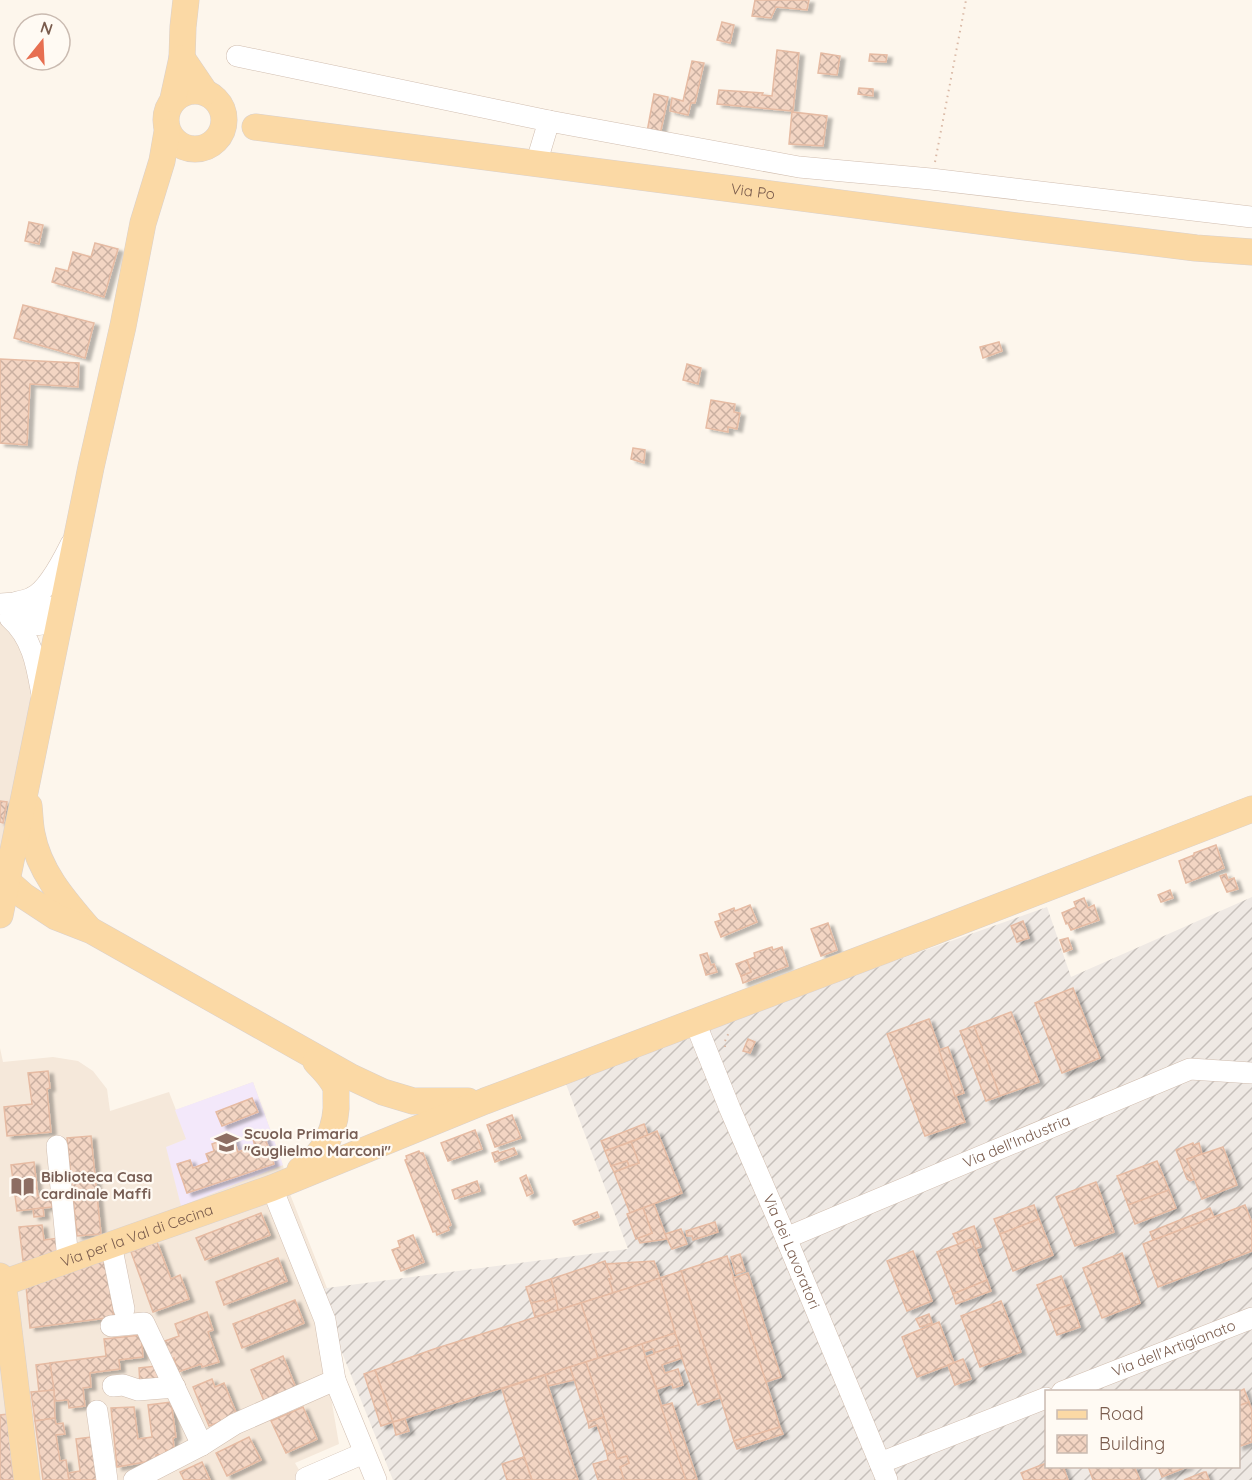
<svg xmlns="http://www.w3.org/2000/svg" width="1252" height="1480" font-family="Quicksand,sans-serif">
	<defs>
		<pattern id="industrial-furrows" width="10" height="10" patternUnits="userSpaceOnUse" patternTransform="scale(1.5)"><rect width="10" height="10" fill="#efe9e4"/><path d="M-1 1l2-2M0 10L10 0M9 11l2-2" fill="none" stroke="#c7c0bb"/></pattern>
		<pattern id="building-cross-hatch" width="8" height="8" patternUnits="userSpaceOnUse" patternTransform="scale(1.5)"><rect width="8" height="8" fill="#f3d5c3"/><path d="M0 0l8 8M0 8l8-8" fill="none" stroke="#cab0a1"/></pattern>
		<filter id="shadow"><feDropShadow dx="5" dy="3" stdDeviation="1.5" flood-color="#0004"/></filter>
	</defs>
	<rect width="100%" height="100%" fill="#fdf6ec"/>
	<g fill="#f5e8da">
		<path d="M 0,620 L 16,630 L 31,682 L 30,708 L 0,873 Z"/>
		<path d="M 0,1048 L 3,1062 L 53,1057 L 78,1061 L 93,1071 L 107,1089 L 110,1111 L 169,1092 L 176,1110 L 253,1082 L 283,1165 L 288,1189 L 327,1288 L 319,1290 L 319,1328 L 339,1444 L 295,1463 L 305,1480 L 0,1480 Z"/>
	</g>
	<path fill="url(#industrial-furrows)" fill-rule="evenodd" d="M 1252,897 L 1252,1480 L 393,1480 L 331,1325 L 318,1290 L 327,1288 L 628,1249 L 566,1084 L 759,1009 L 1047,907 L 1071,977 ZM 1046,1392 L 1238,1392 L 1238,1466 L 1046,1466 Z"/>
	<path fill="#f3e8fa" d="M 253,1082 L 283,1165 L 181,1206 L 166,1147 L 186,1139 L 175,1110 Z"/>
	<g fill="url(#building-cross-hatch)" stroke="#e6bba3" stroke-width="1.5" filter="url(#shadow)">
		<path d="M 755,0 L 809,0 L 807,10 L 776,7 L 771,18 L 752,16 Z"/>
		<path d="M 722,22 L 734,25 L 730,43 L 717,40 Z"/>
		<path d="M 777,50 L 799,53 L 793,112 L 827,116 L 823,146 L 789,144 L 792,111 L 717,104 L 719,90 L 763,93 L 762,95 L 772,96 Z"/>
		<path d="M 821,53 L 840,56 L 837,75 L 818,73 Z"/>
		<path d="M 870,54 L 887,55 L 886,62 L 869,61 Z"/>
		<path d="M 692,61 L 704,63 L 695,103 L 691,103 L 688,115 L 670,111 L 672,98 L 683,101 Z"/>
		<path d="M 859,88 L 873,89 L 873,96 L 858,94 Z"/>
		<path d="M 654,94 L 668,97 L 660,135 L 647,132 Z"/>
		<path d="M 29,222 L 43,225 L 39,244 L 25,241 Z"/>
		<path d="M 95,243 L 118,249 L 104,297 L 52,282 L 56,268 L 68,271 L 73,252 L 91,257 Z"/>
		<path d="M 23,305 L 94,323 L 85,358 L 14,338 Z"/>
		<path d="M 999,342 L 1002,351 L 983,358 L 980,347 Z"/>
		<path d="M 0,359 L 79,363 L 78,387 L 30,384 L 27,445 L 0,443 Z"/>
		<path d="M 687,364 L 701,368 L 698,384 L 683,380 Z"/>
		<path d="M 711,400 L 735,404 L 734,412 L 740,413 L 737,429 L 728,427 L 728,432 L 706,428 Z"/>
		<path d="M 633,448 L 645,450 L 644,463 L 631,459 Z"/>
		<path d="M 0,801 L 7,802 L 3,823 L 0,822 Z"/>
		<path d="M 1216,845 L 1224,868 L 1186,883 L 1179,861 L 1194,855 L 1194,853 Z"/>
		<path d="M 1226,874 L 1228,880 L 1234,878 L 1238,889 L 1227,892 L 1220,876 Z"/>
		<path d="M 1170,890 L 1173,898 L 1161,902 L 1158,895 Z"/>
		<path d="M 1084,898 L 1088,908 L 1094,905 L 1099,920 L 1071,930 L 1068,923 L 1066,924 L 1062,913 L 1076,907 L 1074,902 Z"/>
		<path d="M 750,905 L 757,922 L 721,937 L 715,922 L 721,920 L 719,914 L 734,908 L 735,911 Z"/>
		<path d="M 1023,921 L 1029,938 L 1017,942 L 1011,926 Z"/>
		<path d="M 828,923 L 837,950 L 821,956 L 811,929 Z"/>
		<path d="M 1068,938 L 1072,949 L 1064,952 L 1060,940 Z"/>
		<path d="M 772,947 L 773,950 L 782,947 L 788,966 L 743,983 L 741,976 L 751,972 L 747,960 L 755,957 L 754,953 Z"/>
		<path d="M 707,953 L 711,965 L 714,964 L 717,972 L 706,975 L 700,955 Z"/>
		<path d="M 747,960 L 751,972 L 741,976 L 736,964 Z"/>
		<path d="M 1073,988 L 1100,1058 L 1062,1073 L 1035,1003 Z"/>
		<path d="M 1011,1012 L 1039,1082 L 1000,1096 L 974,1026 Z"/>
		<path d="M 929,1019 L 965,1122 L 925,1136 L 887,1034 Z"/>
		<path d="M 974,1026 L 1000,1096 L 986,1101 L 960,1031 Z"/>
		<path d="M 748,1039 L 755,1042 L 750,1053 L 743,1051 Z"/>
		<path d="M 948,1047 L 964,1093 L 955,1096 L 939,1050 Z"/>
		<path d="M 48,1071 L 50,1088 L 47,1089 L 51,1132 L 7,1136 L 4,1107 L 32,1104 L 28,1073 Z"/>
		<path d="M 252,1098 L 258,1112 L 222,1126 L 216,1112 Z"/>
		<path d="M 512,1115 L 521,1138 L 495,1147 L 487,1125 Z"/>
		<path d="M 644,1124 L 648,1135 L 605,1151 L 601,1141 Z"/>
		<path d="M 475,1130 L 482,1149 L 448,1161 L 441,1143 Z"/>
		<path d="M 657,1131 L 682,1193 L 630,1213 L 614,1172 L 639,1163 L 631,1142 Z"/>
		<path d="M 263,1132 L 274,1164 L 187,1193 L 177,1164 L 190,1160 L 193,1168 L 209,1162 L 206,1154 L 214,1151 L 212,1144 L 233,1136 L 238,1152 L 255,1146 L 252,1136 Z"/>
		<path d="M 91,1136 L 101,1234 L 77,1236 L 67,1138 Z"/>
		<path d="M 631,1142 L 639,1163 L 629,1166 L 627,1161 L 611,1166 L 605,1151 Z"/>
		<path d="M 1193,1143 L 1194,1145 L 1199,1143 L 1202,1154 L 1187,1159 L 1195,1179 L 1190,1181 L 1187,1179 L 1176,1150 Z"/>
		<path d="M 1223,1147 L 1237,1185 L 1202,1199 L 1187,1159 Z"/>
		<path d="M 514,1148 L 517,1154 L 495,1162 L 492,1153 L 498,1151 L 499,1153 Z"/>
		<path d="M 419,1151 L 420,1153 L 423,1153 L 451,1225 L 448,1227 L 449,1230 L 437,1235 L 436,1231 L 433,1232 L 405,1160 L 407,1159 L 406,1156 Z"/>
		<path d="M 627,1161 L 629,1166 L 614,1172 L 611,1166 Z"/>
		<path d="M 1157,1161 L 1169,1190 L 1128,1205 L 1117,1176 Z"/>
		<path d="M 34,1162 L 38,1196 L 51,1195 L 52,1207 L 17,1211 L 11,1165 Z"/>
		<path d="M 526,1175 L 533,1193 L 527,1196 L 520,1178 Z"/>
		<path d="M 477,1181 L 480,1191 L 455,1199 L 452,1190 Z"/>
		<path d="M 1096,1182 L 1114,1232 L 1075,1246 L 1056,1197 Z"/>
		<path d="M 1169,1190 L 1176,1208 L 1135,1224 L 1128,1205 Z"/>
		<path d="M 654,1204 L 667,1239 L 640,1243 L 638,1238 L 652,1233 L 643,1208 Z"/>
		<path d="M 1034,1205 L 1039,1219 L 1000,1234 L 994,1219 Z"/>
		<path d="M 1245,1205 L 1252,1223 L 1252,1251 L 1158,1287 L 1143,1244 Z"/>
		<path d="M 43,1208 L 44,1216 L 34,1217 L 33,1209 Z"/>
		<path d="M 643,1208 L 652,1233 L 636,1239 L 627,1214 Z"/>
		<path d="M 1210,1208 L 1214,1217 L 1153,1240 L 1150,1232 Z"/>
		<path d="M 597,1212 L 599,1217 L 575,1225 L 573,1221 Z"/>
		<path d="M 261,1213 L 270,1235 L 205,1260 L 196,1238 Z"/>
		<path d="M 1039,1219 L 1053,1255 L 1013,1271 L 1000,1234 Z"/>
		<path d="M 715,1222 L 718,1232 L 693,1240 L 692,1236 L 687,1236 L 686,1231 Z"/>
		<path d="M 42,1225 L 44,1240 L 59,1238 L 61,1257 L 23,1261 L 19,1227 Z"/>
		<path d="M 974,1226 L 981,1247 L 975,1249 L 972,1239 L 958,1244 L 953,1234 Z"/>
		<path d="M 681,1229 L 687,1244 L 672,1249 L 665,1234 Z"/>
		<path d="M 413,1235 L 424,1262 L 401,1271 L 392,1250 L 400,1247 L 398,1241 Z"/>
		<path d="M 972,1239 L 987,1280 L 953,1294 L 937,1252 Z"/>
		<path d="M 157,1242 L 171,1279 L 180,1275 L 189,1299 L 153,1312 L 131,1252 Z"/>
		<path d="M 913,1251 L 932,1301 L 907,1311 L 887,1261 Z"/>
		<path d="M 1122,1253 L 1140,1303 L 1102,1318 L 1083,1268 Z"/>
		<path d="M 740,1254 L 745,1271 L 736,1274 L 731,1257 Z"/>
		<path d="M 106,1256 L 114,1317 L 30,1328 L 26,1286 Z"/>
		<path d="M 727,1256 L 780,1427 L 734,1441 L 681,1271 Z"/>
		<path d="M 278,1258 L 287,1281 L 224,1305 L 216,1282 Z"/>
		<path d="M 605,1261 L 612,1279 L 609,1279 L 613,1293 L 558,1310 L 551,1279 Z"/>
		<path d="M 654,1261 L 660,1278 L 613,1293 L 609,1279 L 612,1279 L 606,1264 Z"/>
		<path d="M 681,1271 L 720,1398 L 698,1405 L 682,1358 L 660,1278 Z"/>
		<path d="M 748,1273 L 781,1377 L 766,1382 L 733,1278 Z"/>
		<path d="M 1061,1276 L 1072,1304 L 1048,1312 L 1037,1285 Z"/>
		<path d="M 660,1278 L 675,1333 L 598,1358 L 581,1303 Z"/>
		<path d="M 551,1279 L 556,1298 L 545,1302 L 544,1300 L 531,1303 L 526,1287 Z"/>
		<path d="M 987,1280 L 991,1291 L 956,1304 L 953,1294 Z"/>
		<path d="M 556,1298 L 558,1310 L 535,1317 L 531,1303 L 544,1300 L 545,1302 Z"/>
		<path d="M 295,1300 L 304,1323 L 242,1348 L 233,1324 Z"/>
		<path d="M 1001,1301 L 1021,1352 L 980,1367 L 961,1316 Z"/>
		<path d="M 581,1303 L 598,1358 L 393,1422 L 375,1370 L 434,1349 Z"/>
		<path d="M 1072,1304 L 1080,1327 L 1057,1335 L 1048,1312 Z"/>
		<path d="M 207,1312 L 213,1330 L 208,1332 L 219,1362 L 202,1367 L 201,1364 L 178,1372 L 174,1358 L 168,1360 L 162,1342 L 179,1336 L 175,1324 Z"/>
		<path d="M 929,1314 L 932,1323 L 920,1327 L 916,1319 Z"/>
		<path d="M 939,1322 L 954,1363 L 917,1377 L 902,1337 Z"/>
		<path d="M 675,1333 L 679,1345 L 654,1353 L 653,1349 L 644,1352 L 642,1344 Z"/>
		<path d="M 141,1335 L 143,1357 L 119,1360 L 120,1369 L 90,1373 L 91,1387 L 83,1388 L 85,1406 L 69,1408 L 68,1400 L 55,1401 L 50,1363 L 106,1356 L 104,1339 Z"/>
		<path d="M 642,1344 L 644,1352 L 686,1480 L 624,1480 L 620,1467 L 629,1463 L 627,1456 L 617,1459 L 586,1362 Z"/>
		<path d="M 679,1345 L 682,1358 L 662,1365 L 665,1373 L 678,1369 L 683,1385 L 673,1388 L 672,1384 L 657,1389 L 645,1357 L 654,1354 L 654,1353 Z"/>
		<path d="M 283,1356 L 296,1388 L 264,1401 L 251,1370 Z"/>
		<path d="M 963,1359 L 971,1379 L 955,1385 L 948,1365 Z"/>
		<path d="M 586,1362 L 604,1417 L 588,1422 L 570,1367 Z"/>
		<path d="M 50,1363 L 54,1390 L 39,1392 L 36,1365 Z"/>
		<path d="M 157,1366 L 164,1381 L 140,1385 L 139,1368 Z"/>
		<path d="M 570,1367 L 574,1380 L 548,1386 L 545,1375 Z"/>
		<path d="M 375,1370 L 393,1422 L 381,1426 L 364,1374 Z"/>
		<path d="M 545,1375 L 548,1386 L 578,1480 L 532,1480 L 506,1402 L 502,1389 Z"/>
		<path d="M 212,1379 L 215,1387 L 224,1383 L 237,1415 L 209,1426 L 193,1387 Z"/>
		<path d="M 1244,1389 L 1249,1402 L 1238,1406 L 1238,1392 Z"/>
		<path d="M 54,1390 L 55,1418 L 35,1421 L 31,1392 Z"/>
		<path d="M 171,1402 L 176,1437 L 173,1438 L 174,1449 L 172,1451 L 166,1450 L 165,1455 L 156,1455 L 156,1460 L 117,1467 L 111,1408 L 134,1407 L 138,1439 L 152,1437 L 148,1405 Z"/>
		<path d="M 1249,1402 L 1252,1411 L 1252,1442 L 1238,1447 L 1238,1406 Z"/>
		<path d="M 672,1403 L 697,1479 L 695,1480 L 686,1480 L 661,1406 Z"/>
		<path d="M 303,1407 L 317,1439 L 286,1453 L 271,1421 Z"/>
		<path d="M 8,1414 L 14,1461 L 11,1461 L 14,1480 L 0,1480 L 0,1415 Z"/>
		<path d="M 604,1417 L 615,1452 L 607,1454 L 597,1425 L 589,1428 L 588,1422 Z"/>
		<path d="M 55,1418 L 56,1424 L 63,1423 L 65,1434 L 56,1435 L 60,1461 L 66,1460 L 69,1480 L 43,1480 L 35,1421 Z"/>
		<path d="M 405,1419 L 409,1431 L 396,1435 L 393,1422 Z"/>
		<path d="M 780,1427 L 783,1434 L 737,1449 L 734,1441 Z"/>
		<path d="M 91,1437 L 101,1480 L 69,1480 L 68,1473 L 80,1471 L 76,1439 Z"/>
		<path d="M 249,1437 L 261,1460 L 227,1476 L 216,1453 Z"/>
		<path d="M 615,1452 L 617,1459 L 627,1456 L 629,1463 L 620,1467 L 624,1480 L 598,1480 L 593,1464 L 608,1460 L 607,1454 Z"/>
		<path d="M 524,1457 L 532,1480 L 507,1480 L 502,1464 Z"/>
		<path d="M 202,1462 L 210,1480 L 184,1480 L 180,1472 Z"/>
		<path d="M 1046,1463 L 1046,1466 L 1063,1466 L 1068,1480 L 1024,1480 L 1021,1473 Z"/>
		<path d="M 1088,1466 L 1134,1466 L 1140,1480 L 1093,1480 Z"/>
		<path d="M 1158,1466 L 1189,1466 L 1162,1477 Z"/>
		<path d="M 1204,1472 L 1206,1472 L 1209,1480 L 1184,1480 Z"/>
	</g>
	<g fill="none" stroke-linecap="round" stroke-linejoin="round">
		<defs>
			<g id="minor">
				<path d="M 237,56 L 549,121"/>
				<path d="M 536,164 L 549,121 L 799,167 L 931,179 L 1252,217"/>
				<path d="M 17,602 C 22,601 27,600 31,598 C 48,591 63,560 71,544"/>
				<path d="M 0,604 L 15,603 L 49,607 L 61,617 C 38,627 35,627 12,619"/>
				<path d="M 10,618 C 33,638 37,667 42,695"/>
				<path id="s1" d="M 695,1022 L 730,1109 L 786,1238 L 887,1480"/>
				<path d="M 57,1146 L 68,1260"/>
				<path d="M 272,1188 L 325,1320 L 335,1380 L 376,1480"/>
				<path id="s2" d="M 786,1238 L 1190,1069 L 1252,1073"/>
				<path d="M 111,1244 L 124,1309"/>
				<path d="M 111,1326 L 144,1323 L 202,1445"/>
				<path d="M 113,1386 L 123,1385 L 138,1390 L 175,1387"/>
				<path id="s3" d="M 1062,1392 L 1252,1318"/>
				<path d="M 97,1411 L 107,1480"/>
				<path d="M 880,1463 L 1046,1398"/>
				<path d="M 306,1478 L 364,1453"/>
				<path d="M 134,1480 L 202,1445 L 235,1424 L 335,1380"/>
			</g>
			<g id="major">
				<path d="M 182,58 L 183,27 L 186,0"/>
				<circle cx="195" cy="120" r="29"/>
				<path d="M 173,99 L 182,58 L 205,92"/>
				<path id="s4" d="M 255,127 L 1025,227 L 1196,248 L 1252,252"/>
				<path d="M 29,806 C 30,815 30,825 32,834 C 39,872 65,901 89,929"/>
				<path d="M 7,881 L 24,896 L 56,917 L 92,931 L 351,1077 L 383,1092 L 413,1101 L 468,1101"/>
				<path d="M 0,915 L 91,467 L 123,326 L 143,223 L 162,161 L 167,132"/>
				<path d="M 300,1170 C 325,1155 338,1126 336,1098 C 336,1097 336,1089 336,1088 C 332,1078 323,1069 316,1062"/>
				<path d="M 0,1276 L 3,1283 L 7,1314 L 27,1480"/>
				<path id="s5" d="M 3,1283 L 272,1188 L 485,1101 L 933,932 L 1252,809"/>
			</g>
		</defs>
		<use href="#minor" stroke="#d1beb0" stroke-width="22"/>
		<use href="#major" stroke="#dad1cd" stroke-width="27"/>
		<g stroke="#d9b8a5" stroke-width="2" stroke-dasharray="1.5 4.5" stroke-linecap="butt">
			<path d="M 935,162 L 966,0"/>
			<path d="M 725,1047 L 725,1041 L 730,1030"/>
		</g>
		<use href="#minor" stroke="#fff" stroke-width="21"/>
		<use href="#major" stroke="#fbd9a5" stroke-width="26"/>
	</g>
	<defs>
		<symbol id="school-bare" viewBox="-9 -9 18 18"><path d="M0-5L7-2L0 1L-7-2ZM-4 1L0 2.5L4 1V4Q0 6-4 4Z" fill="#8d6e63" stroke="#fffaf3" stroke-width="2.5" paint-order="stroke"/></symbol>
		<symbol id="library-bare" viewBox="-9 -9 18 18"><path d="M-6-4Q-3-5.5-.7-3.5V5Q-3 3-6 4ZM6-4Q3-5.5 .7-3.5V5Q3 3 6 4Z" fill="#8d6e63" stroke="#fffaf3" stroke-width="2.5" paint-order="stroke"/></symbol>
	</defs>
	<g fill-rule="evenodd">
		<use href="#school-bare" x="210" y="1126" width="33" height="33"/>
		<use href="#library-bare" x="6" y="1170" width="33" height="33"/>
	</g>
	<g text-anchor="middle" stroke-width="4.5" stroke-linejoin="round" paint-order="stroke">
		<g font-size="15" fill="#7a5c4d" stroke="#fffaf3">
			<text dy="5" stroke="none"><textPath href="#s4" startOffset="502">Via Po</textPath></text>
			<text dy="5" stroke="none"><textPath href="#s2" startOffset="250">Via dell'Industria</textPath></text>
			<text dy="5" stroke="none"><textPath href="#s5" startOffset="142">Via per la Val di Cecina</textPath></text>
			<text dy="5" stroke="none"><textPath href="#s1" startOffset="249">Via dei Lavoratori</textPath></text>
			<text dy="5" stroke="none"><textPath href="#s3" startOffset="120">Via dell'Artigianato</textPath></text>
		</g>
		<g font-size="15" font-weight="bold" fill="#785e54" stroke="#fffaf3" text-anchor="start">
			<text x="244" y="1139">Scuola Primaria<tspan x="244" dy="17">"Guglielmo Marconi"</tspan></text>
			<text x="41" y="1182">Biblioteca Casa<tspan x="41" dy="17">cardinale Maffi</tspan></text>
		</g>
	</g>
	<rect x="1045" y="1390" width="195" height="78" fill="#fffaf3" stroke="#cabbb1" stroke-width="1.5"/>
	<rect x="1057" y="1410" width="30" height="9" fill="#fbd9a5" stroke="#cabbb1" stroke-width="1.5"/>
	<text x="1099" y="1420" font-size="18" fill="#7a5c4d">Road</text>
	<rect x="1057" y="1435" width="30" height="18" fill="url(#building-cross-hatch)" stroke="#cabbb1" stroke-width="1.5"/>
	<text x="1099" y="1450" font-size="18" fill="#7a5c4d">Building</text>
	<g transform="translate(42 42) rotate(18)"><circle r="28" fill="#fffaf3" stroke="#cabbb1" stroke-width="1.5"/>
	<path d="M0-4.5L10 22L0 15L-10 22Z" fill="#e76f51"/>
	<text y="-9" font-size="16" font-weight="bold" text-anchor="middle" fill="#7a5c4d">N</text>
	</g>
</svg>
